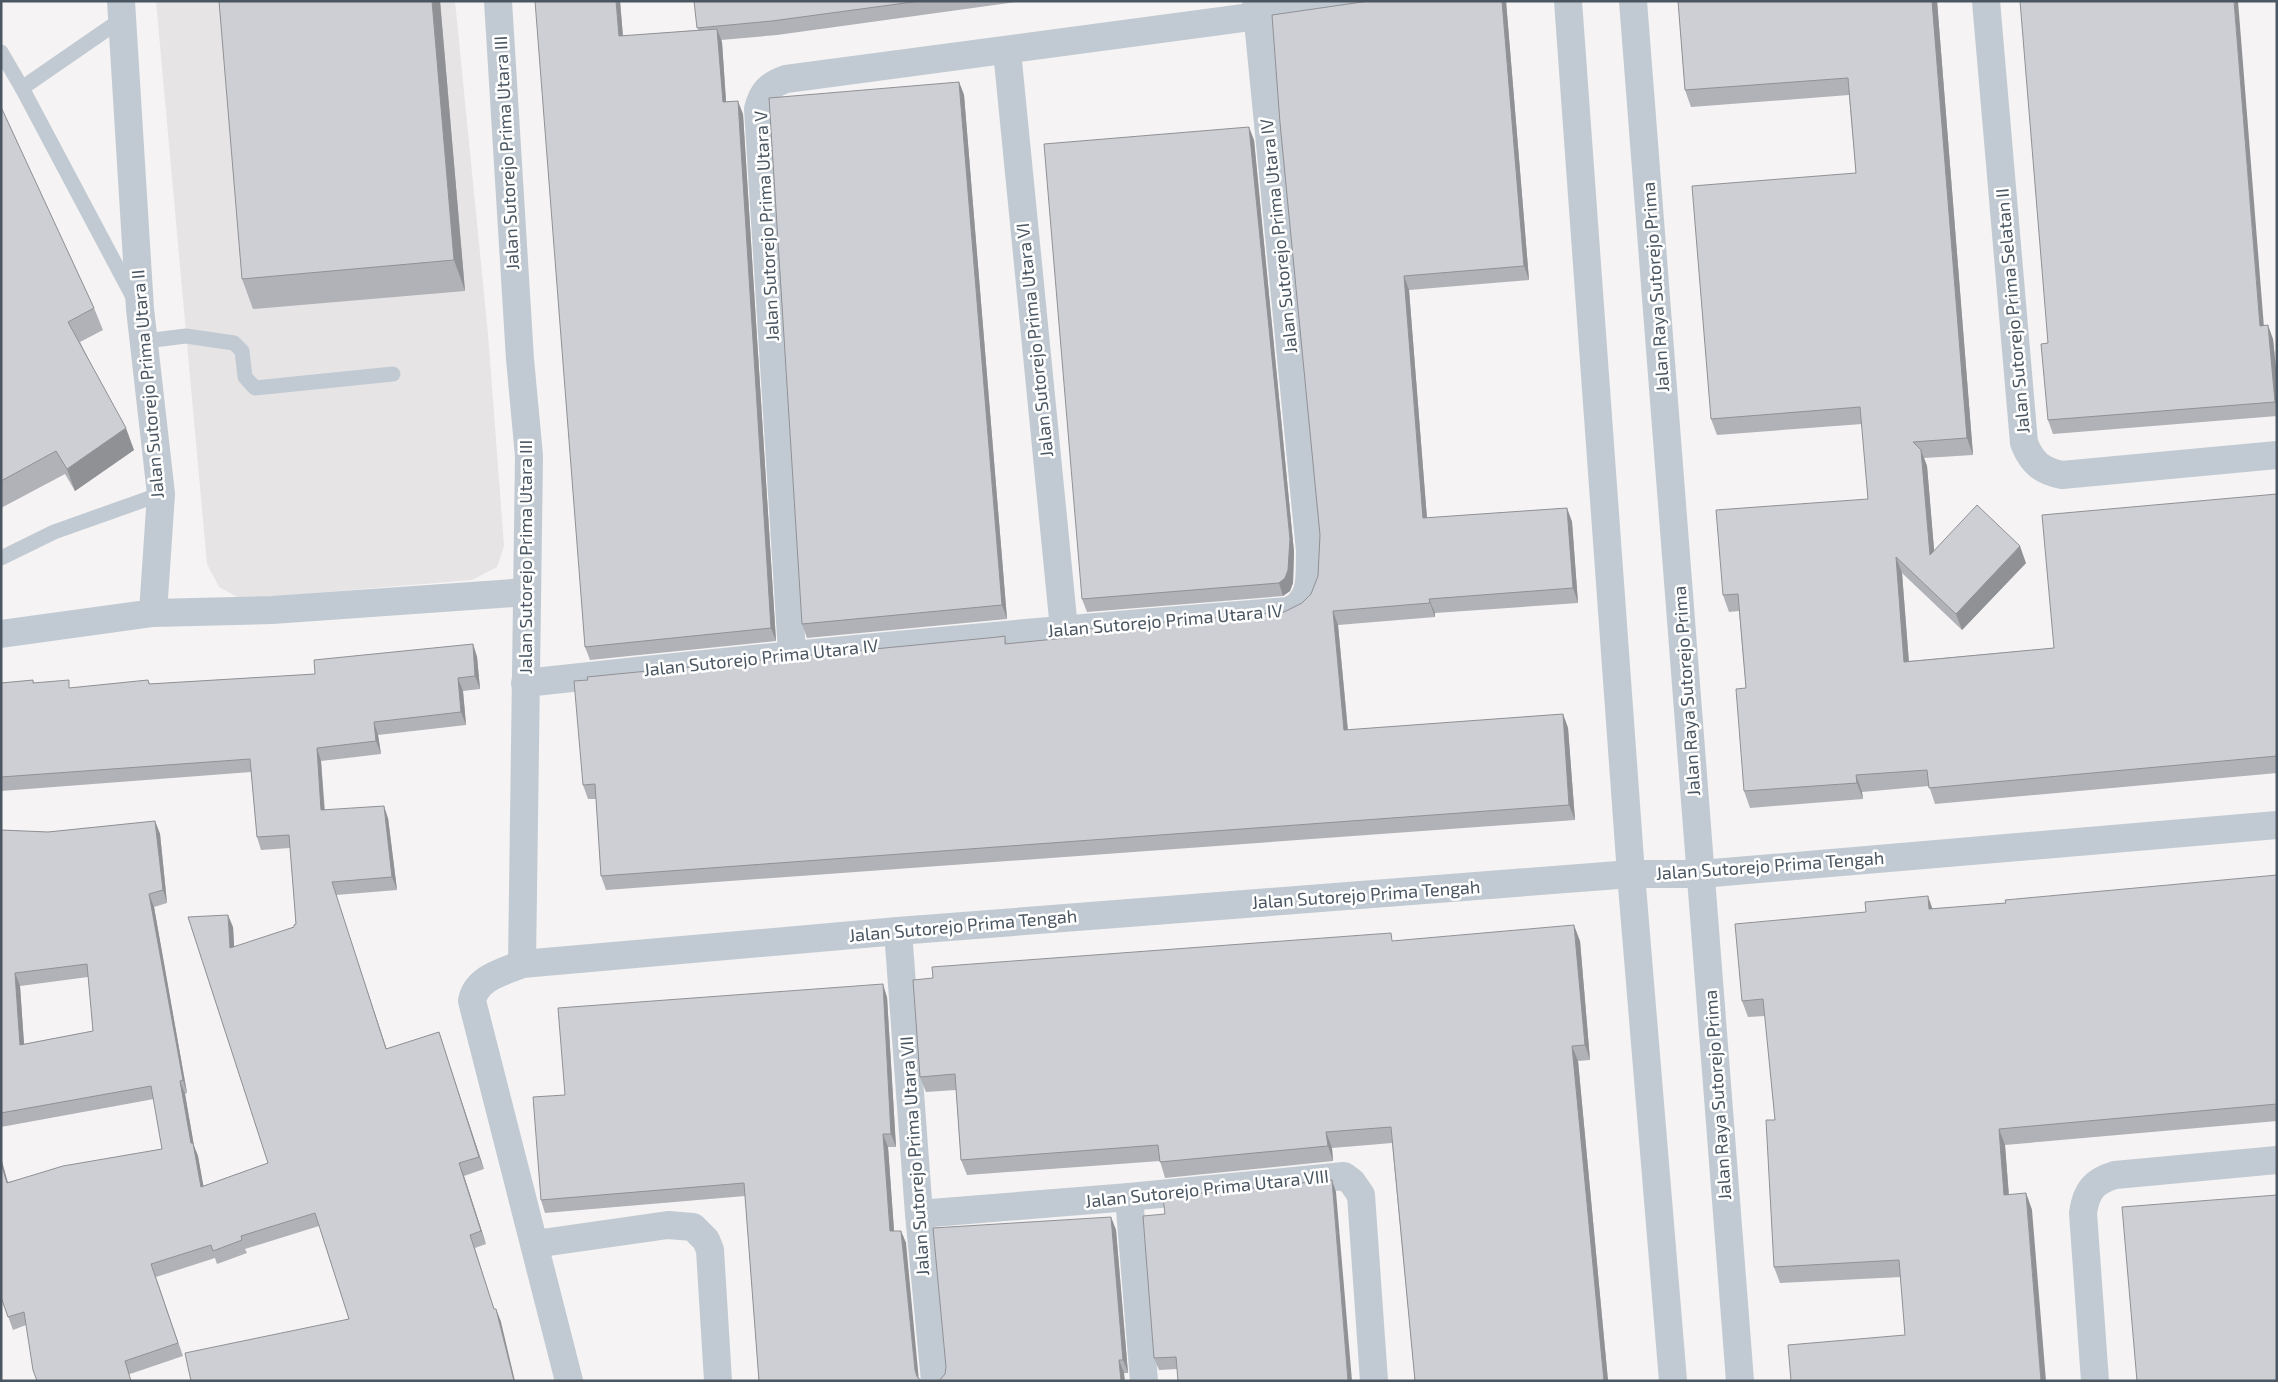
<svg xmlns="http://www.w3.org/2000/svg" width="2278" height="1382" font-family="'Exo 2',sans-serif">
	<rect width="100%" height="100%" fill="#f5f3f3"/>
	<path fill="#e6e4e5" d="M 156,1 L 455,1 L 488,334 L 504,546 L 497,567 L 472,580 L 241,599 L 219,587 L 207,564 Z"/>
	<g fill="none" stroke-linecap="round" stroke-linejoin="round">
		<g stroke="#c1cad2" stroke-width="15">
			<path d="M 122,19 L 22,88 L 133,297"/>
			<path d="M 1,52 L 22,88"/>
			<path d="M 145,341 L 186,336 L 234,343 L 242,351 L 245,377 L 255,388 L 393,374"/>
			<path d="M 1,558 L 54,532 L 161,494"/>
		</g>
		<g stroke="#c1cad2" stroke-width="28">
			<path d="M 498,1 L 520,359 L 529,456 L 522,964"/>
			<path d="M 1568,1 L 1631,874 L 1673,1381"/>
			<path d="M 1633,1 L 1740,1381"/>
			<path d="M 1986,1 L 2024,443 C 2032,463 2042,471 2062,475 L 2277,455"/>
			<path d="M 1007,51 L 1064,629"/>
			<path d="M 153,613 L 272,610 L 527,592"/>
			<path d="M 1,634 L 153,613 L 161,494 L 140,309 L 121,1"/>
			<path d="M 792,653 L 758,109 C 762,92 769,85 786,79 L 1370,1"/>
			<path d="M 525,683 C 779,655 1033,631 1288,611 C 1314,601 1309,574 1310,551 L 1256,1"/>
			<path d="M 898,931 L 919,1214 L 935,1381"/>
			<path d="M 1129,1197 L 1144,1381"/>
			<path d="M 919,1214 L 1129,1197 L 1344,1176 L 1352,1182 L 1361,1195 L 1374,1381"/>
			<path d="M 535,1244 L 668,1225 L 693,1227 L 706,1240 L 710,1250 L 718,1381"/>
			<path d="M 569,1381 L 472,1001 C 476,978 503,972 522,964 L 898,931 L 1631,874 L 1701,874 L 2277,825"/>
			<path d="M 2095,1381 L 2083,1213 C 2086,1191 2094,1181 2115,1175 L 2277,1160"/>
		</g>
	</g>
	<g fill="#b0b2b7" fill-rule="evenodd">
		<path d="M 440,1 L 465,291 L 253,309 L 242,279 Z"/>
		<path d="M 620,1 L 623,36 L 698,30 L 694,1 L 1024,1 L 777,35 L 721,40 L 722,42 L 726,102 L 743,114 L 776,641 L 590,660 L 585,647 Z"/>
		<path d="M 1506,1 L 1529,280 L 1409,290 L 1427,518 L 1567,508 L 1572,522 L 1578,603 L 1435,613 L 1435,617 L 1338,625 L 1348,730 L 1563,714 L 1568,728 L 1575,820 L 606,890 L 601,876 L 596,799 L 588,799 L 583,785 L 1005,636 L 1007,644 L 1085,636 L 1284,612 L 1302,603 L 1311,594 L 1318,576 L 1320,535 L 1280,123 Z"/>
		<path d="M 1678,1 L 1937,1 L 1973,455 L 1924,458 L 1927,466 L 1934,551 L 2026,563 L 1962,630 L 1902,573 L 1909,661 L 2054,648 L 2277,494 L 2277,773 L 1935,804 L 1929,786 L 1862,792 L 1863,799 L 1750,808 L 1744,791 L 1746,688 L 1739,611 L 1729,612 L 1723,595 L 1868,499 L 1862,424 L 1717,435 L 1711,419 L 1856,173 L 1849,95 L 1691,107 L 1685,90 Z"/>
		<path d="M 959,82 L 964,95 L 1007,619 L 807,638 L 802,624 Z"/>
		<path d="M 1,107 L 94,308 L 103,330 L 80,342 L 134,450 L 75,491 L 65,474 L 1,508 Z"/>
		<path d="M 1254,140 L 1294,552 L 1293,583 L 1290,591 L 1283,596 L 1087,612 L 1082,599 Z"/>
		<path d="M 2264,325 L 2273,339 L 2277,378 L 2277,416 L 2053,434 L 2048,420 Z"/>
		<path d="M 473,644 L 477,657 L 480,689 L 463,691 L 466,725 L 378,735 L 381,754 L 321,761 L 325,810 L 388,818 L 397,890 L 336,895 L 386,1049 L 439,1032 L 484,1169 L 464,1176 L 486,1244 L 475,1248 L 494,1309 L 496,1309 L 501,1322 L 349,1319 L 319,1226 L 245,1249 L 247,1253 L 217,1264 L 215,1258 L 156,1277 L 183,1356 L 130,1374 L 26,1325 L 13,1330 L 1,1297 L 1,1158 L 8,1182 L 162,1149 L 154,1099 L 1,1127 L 1,830 L 48,832 L 155,821 L 160,834 L 167,903 L 154,907 L 187,1093 L 185,1094 L 194,1146 L 198,1156 L 203,1186 L 268,1163 L 188,917 L 233,927 L 234,947 L 294,927 L 296,924 L 290,848 L 261,850 L 257,837 L 251,772 L 1,791 L 1,683 L 33,680 L 34,683 L 72,688 L 148,680 L 150,684 L 315,674 ZM 88,977 L 93,1031 L 24,1044 L 20,986 Z"/>
		<path d="M 2277,875 L 2277,1121 L 2005,1145 L 2009,1195 L 2026,1193 L 2032,1210 L 1905,1335 L 1901,1277 L 1780,1283 L 1774,1267 L 1775,1120 L 1765,1016 L 1748,1017 L 1742,1001 L 1933,909 L 2006,903 Z"/>
		<path d="M 1394,941 L 1580,941 L 1590,1060 L 1578,1061 L 1608,1381 L 1415,1381 L 1392,1143 L 1332,1148 L 1333,1161 L 1165,1178 L 1160,1161 L 967,1175 L 961,1160 L 956,1090 L 926,1092 L 920,1077 Z"/>
		<path d="M 887,997 L 896,1147 L 888,1147 L 894,1231 L 901,1231 L 906,1243 L 759,1381 L 745,1196 L 545,1213 L 541,1200 Z"/>
		<path d="M 1336,1192 L 1177,1369 L 1159,1370 L 1154,1358 L 1165,1214 Z"/>
		<path d="M 1111,1217 L 1116,1230 L 1128,1373 L 939,1381 Z"/>
	</g>
	<g fill="#909195">
		<path d="M 432,1 L 440,1 L 465,291 L 454,260 Z"/>
		<path d="M 616,1 L 620,1 L 624,50 L 619,36 Z"/>
		<path d="M 1502,1 L 1506,1 L 1529,280 L 1524,266 Z"/>
		<path d="M 1932,1 L 1937,1 L 1973,455 L 1967,438 Z"/>
		<path d="M 2234,1 L 2238,1 L 2265,340 L 2260,326 Z"/>
		<path d="M 717,29 L 722,42 L 727,116 L 723,102 Z"/>
		<path d="M 959,82 L 964,95 L 1007,619 L 1002,605 Z"/>
		<path d="M 738,101 L 743,114 L 776,641 L 771,628 Z"/>
		<path d="M 1249,127 L 1254,140 L 1294,552 L 1293,583 L 1290,591 L 1283,596 L 1279,583 Z"/>
		<path d="M 1404,276 L 1409,290 L 1428,532 L 1423,518 Z"/>
		<path d="M 2268,325 L 2273,339 L 2277,378 L 2277,407 L 2275,402 Z"/>
		<path d="M 126,428 L 134,450 L 75,491 L 67,469 Z"/>
		<path d="M 1921,450 L 1927,466 L 1936,572 L 1930,555 Z"/>
		<path d="M 1567,508 L 1572,522 L 1578,603 L 1573,588 Z"/>
		<path d="M 2020,546 L 2026,563 L 1962,630 L 1956,614 Z"/>
		<path d="M 1896,557 L 1902,573 L 1910,678 L 1904,662 Z"/>
		<path d="M 1429,599 L 1435,613 L 1435,617 L 1430,603 Z"/>
		<path d="M 1333,611 L 1338,625 L 1349,744 L 1344,730 Z"/>
		<path d="M 473,644 L 477,657 L 480,689 L 475,676 Z"/>
		<path d="M 458,678 L 463,691 L 466,725 L 461,712 Z"/>
		<path d="M 1563,714 L 1568,728 L 1575,820 L 1569,805 Z"/>
		<path d="M 374,722 L 378,735 L 381,754 L 376,741 Z"/>
		<path d="M 317,748 L 321,761 L 325,823 L 321,810 Z"/>
		<path d="M 1856,775 L 1862,792 L 1863,799 L 1857,783 Z"/>
		<path d="M 384,806 L 388,818 L 397,890 L 392,877 Z"/>
		<path d="M 155,821 L 160,834 L 167,903 L 163,890 Z"/>
		<path d="M 332,882 L 336,895 L 391,1062 L 386,1049 Z"/>
		<path d="M 149,894 L 154,907 L 187,1093 L 183,1080 Z"/>
		<path d="M 1928,896 L 1934,913 L 1929,909 Z"/>
		<path d="M 228,915 L 233,927 L 235,961 L 230,948 Z"/>
		<path d="M 1574,925 L 1580,941 L 1590,1060 L 1585,1045 Z"/>
		<path d="M 15,973 L 20,986 L 25,1058 L 20,1045 Z"/>
		<path d="M 883,984 L 887,997 L 896,1147 L 891,1134 Z"/>
		<path d="M 439,1032 L 443,1045 L 484,1169 L 479,1157 Z"/>
		<path d="M 1572,1046 L 1578,1061 L 1608,1381 L 1604,1381 Z"/>
		<path d="M 180,1081 L 185,1094 L 194,1146 L 198,1156 L 206,1200 L 201,1187 L 191,1143 Z"/>
		<path d="M 1999,1129 L 2005,1145 L 2010,1212 L 2004,1195 Z"/>
		<path d="M 1326,1132 L 1332,1148 L 1333,1161 L 1328,1146 Z"/>
		<path d="M 883,1134 L 888,1147 L 895,1244 L 890,1231 Z"/>
		<path d="M 1,1158 L 11,1195 L 7,1183 L 1,1163 Z"/>
		<path d="M 459,1163 L 464,1176 L 486,1244 L 481,1231 Z"/>
		<path d="M 1332,1180 L 1336,1192 L 1352,1381 L 1348,1381 Z"/>
		<path d="M 2026,1193 L 2032,1210 L 2046,1381 L 2041,1381 Z"/>
		<path d="M 1111,1217 L 1116,1230 L 1128,1373 L 1123,1360 Z"/>
		<path d="M 901,1231 L 906,1243 L 919,1381 L 915,1370 Z"/>
		<path d="M 496,1309 L 501,1322 L 515,1381 L 514,1381 Z"/>
		<path d="M 1119,1360 L 1124,1373 L 1125,1381 L 1121,1381 Z"/>
	</g>
	<g fill="#cdcfd5" stroke="#909195" fill-rule="evenodd">
		<path d="M 219,1 L 432,1 L 454,260 L 242,279 Z"/>
		<path d="M 535,1 L 616,1 L 619,36 L 717,29 L 723,102 L 738,101 L 771,628 L 585,647 Z"/>
		<path d="M 694,1 L 920,1 L 772,21 L 697,28 Z"/>
		<path d="M 1369,1 L 1502,1 L 1524,266 L 1404,276 L 1423,518 L 1567,508 L 1573,588 L 1429,599 L 1430,603 L 1333,611 L 1344,730 L 1563,714 L 1569,805 L 601,876 L 595,784 L 583,785 L 574,681 L 588,680 L 587,677 L 617,674 L 998,637 L 1005,636 L 1005,644 L 1085,636 L 1084,629 L 1284,612 L 1302,603 L 1311,594 L 1318,576 L 1320,535 L 1280,123 L 1272,15 Z"/>
		<path d="M 1678,1 L 1932,1 L 1967,438 L 1913,442 L 1921,450 L 1930,555 L 1977,505 L 2020,546 L 1956,614 L 1896,557 L 1904,662 L 2054,648 L 2042,515 L 2277,494 L 2277,756 L 1929,788 L 1927,770 L 1856,775 L 1857,783 L 1744,791 L 1736,689 L 1746,688 L 1738,594 L 1723,595 L 1716,510 L 1868,499 L 1860,407 L 1711,419 L 1692,186 L 1856,173 L 1848,78 L 1685,90 Z"/>
		<path d="M 2020,1 L 2234,1 L 2260,326 L 2268,325 L 2275,402 L 2048,420 L 2041,344 L 2048,343 Z"/>
		<path d="M 959,82 L 1002,605 L 802,624 L 769,98 Z"/>
		<path d="M 1,107 L 94,308 L 68,322 L 126,428 L 67,469 L 56,451 L 1,481 Z"/>
		<path d="M 1249,127 L 1290,539 L 1288,570 L 1285,578 L 1279,583 L 1082,599 L 1044,144 Z"/>
		<path d="M 473,644 L 475,676 L 458,678 L 461,712 L 374,722 L 376,741 L 317,748 L 321,810 L 384,806 L 392,877 L 332,882 L 386,1049 L 439,1032 L 479,1157 L 459,1163 L 481,1231 L 470,1235 L 494,1309 L 496,1309 L 514,1381 L 191,1381 L 185,1353 L 349,1319 L 315,1213 L 241,1236 L 242,1240 L 213,1251 L 211,1245 L 151,1264 L 178,1343 L 125,1361 L 131,1381 L 37,1381 L 33,1370 L 24,1312 L 8,1317 L 1,1297 L 1,1163 L 7,1183 L 63,1166 L 162,1149 L 151,1086 L 1,1113 L 1,830 L 48,832 L 155,821 L 163,890 L 149,894 L 183,1080 L 180,1081 L 191,1143 L 193,1143 L 201,1187 L 268,1163 L 188,917 L 228,915 L 230,948 L 294,927 L 294,925 L 296,924 L 289,835 L 257,837 L 250,759 L 1,777 L 1,683 L 33,680 L 33,683 L 69,680 L 69,688 L 148,680 L 149,684 L 315,674 L 314,660 ZM 87,964 L 93,1031 L 20,1045 L 15,973 Z"/>
		<path d="M 2277,875 L 2277,1104 L 1999,1129 L 2004,1195 L 2026,1193 L 2041,1381 L 1791,1381 L 1788,1345 L 1905,1335 L 1899,1260 L 1774,1267 L 1766,1120 L 1775,1120 L 1763,999 L 1742,1001 L 1735,924 L 1866,912 L 1865,902 L 1928,896 L 1929,909 L 2006,903 L 2005,900 Z"/>
		<path d="M 1574,925 L 1585,1045 L 1572,1046 L 1604,1381 L 1415,1381 L 1391,1127 L 1326,1132 L 1328,1146 L 1160,1162 L 1158,1145 L 961,1160 L 955,1074 L 920,1077 L 913,980 L 933,978 L 932,967 L 1391,933 L 1392,941 Z"/>
		<path d="M 883,984 L 891,1134 L 883,1134 L 890,1231 L 901,1231 L 915,1370 L 917,1377 L 922,1381 L 759,1381 L 744,1183 L 541,1200 L 533,1097 L 565,1095 L 558,1008 Z"/>
		<path d="M 1332,1180 L 1348,1381 L 1178,1381 L 1176,1357 L 1154,1358 L 1143,1216 L 1165,1214 L 1163,1197 Z"/>
		<path d="M 2277,1195 L 2277,1381 L 2137,1381 L 2122,1207 Z"/>
		<path d="M 1111,1217 L 1123,1360 L 1119,1360 L 1121,1381 L 939,1381 L 945,1374 L 946,1367 L 933,1228 Z"/>
	</g>
	<g text-anchor="middle" stroke-width="5" stroke-linejoin="round" paint-order="stroke">
		<g font-size="18" fill="#4a5661" stroke="#fff">
			<text transform="translate(507 153) rotate(-93)" y="6">Jalan Sutorejo Prima Utara III</text>
			<text transform="translate(767 226) rotate(-93)" y="6">Jalan Sutorejo Prima Utara V</text>
			<text transform="translate(1279 236) rotate(-96)" y="6">Jalan Sutorejo Prima Utara IV</text>
			<text transform="translate(1656 287) rotate(-94)" y="6">Jalan Raya Sutorejo Prima</text>
			<text transform="translate(2013 311) rotate(-95)" y="6">Jalan Sutorejo Prima Selatan II</text>
			<text transform="translate(1035 340) rotate(-96)" y="6">Jalan Sutorejo Prima Utara VI</text>
			<text transform="translate(148 384) rotate(-95)" y="6">Jalan Sutorejo Prima Utara II</text>
			<text transform="translate(526 557) rotate(-90)" y="6">Jalan Sutorejo Prima Utara III</text>
			<text transform="translate(1165 621) rotate(-5)" y="6">Jalan Sutorejo Prima Utara IV</text>
			<text transform="translate(761 658) rotate(-6)" y="6">Jalan Sutorejo Prima Utara IV</text>
			<text transform="translate(1687 691) rotate(-94)" y="6">Jalan Raya Sutorejo Prima</text>
			<text transform="translate(1770 866) rotate(-4)" y="6">Jalan Sutorejo Prima Tengah</text>
			<text transform="translate(1366 895) rotate(-4)" y="6">Jalan Sutorejo Prima Tengah</text>
			<text transform="translate(963 926) rotate(-5)" y="6">Jalan Sutorejo Prima Tengah</text>
			<text transform="translate(1718 1095) rotate(-94)" y="6">Jalan Raya Sutorejo Prima</text>
			<text transform="translate(915 1156) rotate(-94)" y="6">Jalan Sutorejo Prima Utara VII</text>
			<text transform="translate(1207 1189) rotate(-6)" y="6">Jalan Sutorejo Prima Utara VIII</text>
		</g>
	</g>
	<rect width="2278" height="1382" fill="none" stroke="#4a5661" stroke-width="5"/>
</svg>
